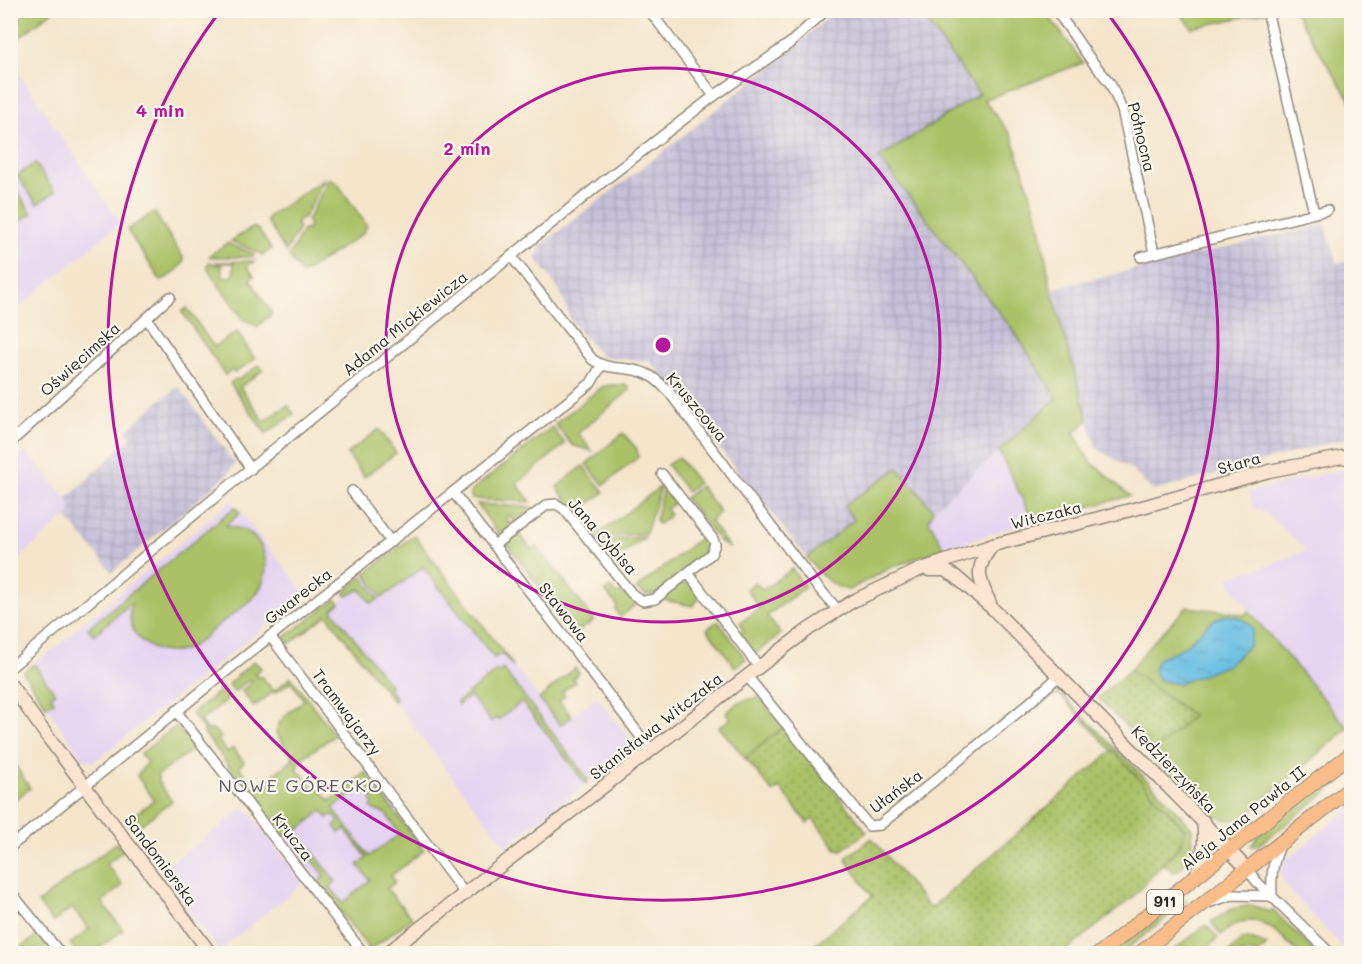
<svg xmlns="http://www.w3.org/2000/svg" width="1362" height="964" font-family="Mali,sans-serif">
	<defs>
		<pattern id="industrial-grid" width="8" height="8" patternUnits="userSpaceOnUse" patternTransform="scale(1.5)"><rect width="8" height="8" fill="#c6c0d9"/><path d="M0 4h8M4 0v8" fill="none" stroke="#aaa5ba"/></pattern>
		<pattern id="cemetery-stones" width="16" height="16" patternUnits="userSpaceOnUse" patternTransform="scale(1.5)"><rect width="16" height="16" fill="#aac166"/><path d="M2 7V4a2 2 0 0 1 4 0v3zM10 15v-3a2 2 0 0 1 4 0v3z" fill="#8b9d54"/></pattern>
		<pattern id="garden-dots" width="8" height="8" patternUnits="userSpaceOnUse" patternTransform="scale(1.5)"><rect width="8" height="8" fill="#aac166"/><path d="M2 2h.1M6 6h.1" fill="none" stroke="#8b9d54" stroke-width="1.8" stroke-linecap="round"/></pattern>
		<pattern id="water-ripples" width="26" height="14" patternUnits="userSpaceOnUse" patternTransform="scale(1.5)"><rect width="26" height="14" fill="#66bee3"/><path d="M2 4q2-2 4 0t4 0M15 11q2-2 4 0t4 0" fill="none" stroke="#549bb8"/></pattern>
	</defs>
	<rect width="100%" height="100%" fill="#fbf7ec"/>
	<filter id="ink" filterUnits="userSpaceOnUse"><feTurbulence type="fractalNoise" baseFrequency=".0167" numOctaves="2"/><feDisplacementMap in="SourceGraphic" scale="12" xChannelSelector="R" yChannelSelector="G"/><feConvolveMatrix kernelMatrix="1 2 1 2 8 2 1 2 1" color-interpolation-filters="sRGB"/></filter>
	<filter id="wash" filterUnits="userSpaceOnUse"><feTurbulence type="fractalNoise" baseFrequency=".008" numOctaves="4" result="noise"/><feDisplacementMap in="SourceGraphic" scale="24" xChannelSelector="R" yChannelSelector="G"/><feGaussianBlur stdDeviation="1.35" result="paint"/><feColorMatrix in="noise" values="0 0 0 0 0 0 0 0 0 0 0 0 0 0 0 0 0 1.4 0 .05"/><feComposite in="paint" operator="in"/></filter>
	<g filter="url(#wash)">
		<rect width="100%" height="100%" fill="#f4e5cb"/>
		<g fill="#e4d3f1">
			<path d="M 10,60 L 120,223 L 11,314 L 10,314 Z"/>
			<path d="M 25,451 L 67,498 L 72,511 L 11,566 L 10,464 Z"/>
			<path d="M 999,451 L 1033,521 L 944,548 L 929,520 L 933,510 Z"/>
			<path d="M 1352,467 L 1352,724 L 1348,728 L 1235,592 L 1229,577 L 1275,563 L 1307,550 L 1259,508 L 1254,509 L 1249,492 Z"/>
			<path d="M 231,501 L 306,594 L 100,757 L 94,762 L 83,759 L 23,672 L 61,644 L 74,631 Z"/>
			<path d="M 417,541 L 560,725 L 597,697 L 635,746 L 506,846 L 325,613 Z"/>
			<path d="M 365,768 L 424,846 L 385,877 L 342,915 L 282,838 L 366,772 Z"/>
			<path d="M 245,807 L 303,883 L 219,951 L 159,872 Z"/>
			<path d="M 1351,807 L 1352,953 L 1349,954 L 1290,891 L 1284,883 L 1281,873 L 1281,865 L 1287,859 Z"/>
		</g>
		<g fill="url(#industrial-grid)">
			<path d="M 835,11 L 919,11 L 979,94 L 880,158 L 1016,334 L 1058,398 L 933,510 L 898,468 L 844,507 L 854,520 L 807,558 L 650,361 L 602,357 L 572,323 L 560,291 L 536,258 L 541,245 L 664,151 L 792,49 Z"/>
			<path d="M 1325,224 L 1337,263 L 1351,261 L 1351,437 L 1153,491 L 1131,469 L 1096,448 L 1051,289 Z"/>
			<path d="M 179,387 L 235,464 L 227,475 L 112,572 L 66,517 L 72,511 L 67,498 L 132,437 L 126,431 L 165,396 Z"/>
		</g>
		<g fill="#aac166" stroke="#6a7648" stroke-width="1.5" fill-rule="evenodd">
			<path d="M 919,11 L 1045,11 L 1083,63 L 984,100 L 1012,136 L 1039,221 L 1051,289 L 1088,420 L 1074,433 L 1089,460 L 1130,496 L 1033,521 L 999,451 L 1057,398 L 1016,334 L 879,158 L 979,94 Z"/>
			<path d="M 1178,11 L 1272,11 L 1192,28 Z"/>
			<path d="M 1294,11 L 1351,11 L 1351,102 Z"/>
			<path d="M 35,163 L 55,192 L 37,204 L 17,176 Z"/>
			<path d="M 325,178 L 303,219 L 299,219 L 296,224 L 299,228 L 286,252 L 267,221 L 268,217 Z"/>
			<path d="M 329,178 L 338,184 L 367,226 L 362,234 L 305,272 L 301,273 L 289,257 L 303,230 L 307,230 L 309,225 L 307,221 Z"/>
			<path d="M 10,181 L 32,213 L 11,227 L 10,227 Z"/>
			<path d="M 154,212 L 184,259 C 182,269 170,275 161,281 L 127,230 Z"/>
			<path d="M 253,227 L 258,229 L 271,249 L 263,255 L 231,241 Z"/>
			<path d="M 227,243 L 254,254 L 254,255 L 252,257 L 210,257 L 209,256 Z"/>
			<path d="M 255,261 L 247,266 L 254,276 L 250,279 L 272,314 L 257,326 L 243,319 L 210,273 L 207,265 L 210,262 L 222,267 L 223,277 L 233,277 L 234,263 L 223,263 L 222,265 L 215,262 Z"/>
			<path d="M 187,308 L 214,347 L 237,332 L 255,359 L 234,373 L 232,370 L 225,375 L 182,312 Z"/>
			<path d="M 259,365 L 263,370 L 240,387 L 264,421 L 288,405 L 294,414 L 266,434 L 230,383 L 236,379 L 238,380 Z"/>
			<path d="M 610,385 L 626,385 L 630,390 L 578,433 L 592,451 L 572,445 L 555,424 L 602,387 Z"/>
			<path d="M 552,427 L 565,444 L 517,484 L 531,502 L 472,499 L 470,494 L 471,491 Z"/>
			<path d="M 379,429 L 396,453 L 364,477 L 347,454 Z"/>
			<path d="M 623,433 L 637,449 L 638,457 L 604,485 L 586,464 Z"/>
			<path d="M 678,457 L 698,483 L 687,492 L 667,465 Z"/>
			<path d="M 583,466 L 604,492 L 578,512 L 575,512 L 557,487 Z"/>
			<path d="M 898,468 L 933,510 L 929,520 L 944,548 L 892,567 L 849,590 C 829,587 819,572 807,558 L 854,520 L 844,506 Z"/>
			<path d="M 661,486 L 646,533 L 596,538 L 595,537 Z"/>
			<path d="M 700,486 L 720,512 L 710,521 L 730,548 L 719,541 L 685,498 Z"/>
			<path d="M 665,488 L 670,490 L 678,500 L 666,509 L 670,515 L 659,524 L 655,522 L 662,492 Z"/>
			<path d="M 477,504 L 530,507 L 532,509 L 515,523 L 509,515 L 506,518 L 512,526 L 501,534 L 498,533 Z"/>
			<path d="M 235,507 L 240,513 L 226,526 C 232,527 239,528 244,530 C 266,541 272,570 259,590 C 251,603 234,613 221,623 C 211,631 200,643 189,648 C 165,660 132,645 130,617 C 129,613 131,607 131,603 L 94,635 L 88,628 Z"/>
			<path d="M 519,534 L 532,550 L 537,546 L 594,620 L 576,633 L 506,543 Z"/>
			<path d="M 705,534 L 709,541 L 708,551 L 657,594 L 646,595 L 636,589 Z"/>
			<path d="M 414,535 L 513,665 L 512,666 L 502,653 L 494,658 L 423,567 L 382,598 L 365,574 Z"/>
			<path d="M 645,537 L 613,561 L 598,541 Z"/>
			<path d="M 792,569 L 805,587 L 767,616 L 781,634 L 756,653 L 749,650 L 740,636 L 743,628 L 740,623 L 760,608 L 746,589 L 755,582 L 763,590 Z"/>
			<path d="M 361,576 L 379,599 L 371,603 L 360,589 L 347,596 L 344,593 Z"/>
			<path d="M 681,583 C 691,582 695,589 701,596 L 693,606 L 660,599 Z"/>
			<path d="M 610,587 L 615,593 L 629,594 L 639,602 L 620,617 L 616,610 L 617,605 L 605,591 Z"/>
			<path d="M 336,599 L 340,603 L 332,610 L 390,685 L 389,689 L 396,698 L 393,701 L 327,615 L 289,644 L 284,638 Z"/>
			<path d="M 1187,607 L 1231,612 L 1244,615 L 1249,611 L 1348,728 L 1252,811 C 1235,825 1221,821 1203,809 L 1150,755 L 1192,715 L 1130,670 L 1151,644 Z"/>
			<path d="M 718,621 L 746,659 L 735,667 L 707,629 Z"/>
			<path d="M 254,661 L 261,668 L 255,674 L 258,678 L 261,676 L 274,691 L 291,677 L 335,735 L 297,762 L 299,765 L 296,767 L 313,789 L 317,786 L 330,801 L 366,772 L 376,786 L 367,792 L 363,787 L 333,808 L 369,856 L 400,834 L 386,814 L 374,810 L 371,807 L 373,802 L 371,798 L 380,792 L 424,850 L 391,876 L 395,882 L 387,889 L 412,918 L 370,950 L 317,883 L 325,876 L 291,832 L 284,838 L 203,732 L 204,730 L 192,714 L 222,689 L 228,699 L 200,721 L 207,730 L 214,730 L 221,737 L 217,739 L 227,752 L 233,748 L 244,762 L 239,767 L 255,788 L 294,759 L 276,733 C 278,718 294,709 304,700 L 291,682 L 275,693 L 274,691 L 254,707 L 242,691 L 252,681 L 250,679 L 234,692 L 228,684 ZM 322,811 L 328,818 L 333,814 L 339,821 L 334,826 L 339,833 L 345,829 L 367,858 L 358,865 L 370,880 L 343,903 L 330,887 L 336,882 L 297,831 Z"/>
			<path d="M 34,664 L 55,693 L 51,696 L 54,702 L 46,706 L 23,672 Z"/>
			<path d="M 575,668 L 579,673 L 573,678 L 575,682 L 562,692 L 565,696 L 559,701 L 572,717 L 560,725 L 539,699 Z"/>
			<path d="M 503,669 L 588,779 L 586,784 L 522,702 L 498,720 L 496,718 L 491,722 L 470,696 L 458,705 L 457,702 L 497,671 L 499,672 Z"/>
			<path d="M 1054,690 L 1063,696 L 1164,797 L 1192,828 L 1193,843 L 1190,856 L 1178,871 L 1173,872 L 1164,864 L 1180,845 L 1185,829 L 1062,697 L 1058,695 L 1050,698 L 1038,708 L 1037,704 Z"/>
			<path d="M 759,697 L 784,727 L 745,758 L 719,727 L 730,719 L 726,713 L 739,702 Z"/>
			<path d="M 175,727 L 179,729 L 194,748 L 158,775 L 158,782 L 172,801 L 135,829 L 128,820 L 154,800 L 137,776 L 147,762 L 140,754 Z"/>
			<path d="M 11,759 L 30,788 L 11,803 L 11,782 L 16,778 L 11,771 Z"/>
			<path d="M 1351,762 L 1351,773 L 1269,837 L 1257,846 L 1251,846 L 1257,837 Z"/>
			<path d="M 116,843 L 123,851 L 106,864 L 123,885 L 102,902 L 123,930 L 92,953 L 78,953 L 70,944 L 89,929 L 72,908 L 53,922 L 38,903 Z"/>
			<path d="M 1183,897 L 1187,901 L 1122,953 L 1113,953 Z"/>
			<path d="M 1251,905 L 1271,912 L 1273,910 L 1316,953 L 1298,953 C 1275,929 1253,905 1221,935 L 1211,922 L 1232,909 Z"/>
			<path d="M 1206,925 L 1218,938 L 1202,953 L 1170,953 Z"/>
			<path d="M 38,935 L 52,953 L 11,953 L 11,937 L 19,948 Z"/>
			<path d="M 1243,939 L 1251,939 L 1267,945 L 1259,953 L 1228,953 Z"/>
		</g>
		<path fill="url(#cemetery-stones)" stroke="#6a7648" stroke-width="1.5" d="M 11,10 L 53,10 L 53,11 L 11,44 Z"/>
		<g fill="url(#garden-dots)" stroke="#6a7648" stroke-width="1.5">
			<path d="M 1130,670 L 1192,716 L 1153,753 L 1098,698 Z"/>
			<path d="M 784,727 L 867,832 L 842,850 L 837,849 L 813,819 L 807,823 L 780,788 L 773,792 L 745,758 Z"/>
			<path d="M 1113,750 L 1185,830 L 1180,845 L 1133,897 L 1063,953 L 805,953 L 872,896 L 846,860 L 847,857 L 872,838 L 930,909 Z"/>
		</g>
		<path fill="url(#water-ripples)" stroke="#487487" stroke-width="1.5" d="M 1228,615 C 1240,617 1246,619 1253,630 L 1249,646 L 1228,665 L 1178,684 L 1159,680 C 1155,674 1152,670 1156,663 C 1160,654 1172,654 1180,649 C 1198,639 1206,618 1228,615 Z"/>
	</g>
	<g filter="url(#ink)">
		<g fill="none" stroke-linecap="round" stroke-linejoin="round">
			<defs>
				<g id="street">
					<path d="M 649,10 L 714,96"/>
					<path d="M 1056,10 L 1091,60 L 1110,83 L 1122,110 L 1154,253"/>
					<path d="M 1269,19 L 1314,213"/>
					<path d="M 511,256 L 592,359 C 608,372 628,365 647,374 C 656,378 662,385 669,392 L 815,584 L 838,610"/>
					<path d="M 1141,257 L 1327,210"/>
					<path d="M 147,319 L 251,469"/>
					<path d="M 10,443 L 170,297"/>
					<path d="M 352,491 L 391,542"/>
					<path d="M 453,492 L 651,750"/>
					<path d="M 494,545 L 547,505 L 556,504 L 564,509 L 632,594 L 643,601 L 655,599 L 711,554 L 715,544 L 713,539 L 662,474"/>
					<path d="M 688,573 L 759,667"/>
					<path d="M 270,636 L 465,894"/>
					<path d="M 10,668 L 230,485 L 605,180 L 714,96 L 789,44 L 826,10"/>
					<path d="M 747,676 L 869,826 L 880,825 L 1028,704 L 1060,675"/>
					<path d="M 176,711 L 364,954"/>
					<path d="M 10,847 L 219,677 L 591,383 L 601,366"/>
					<path d="M 1247,869 L 1257,882 L 1331,954"/>
					<path d="M 10,891 L 61,954"/>
					<path d="M 1272,896 C 1271,878 1272,863 1280,846"/>
					<path d="M 1208,903 L 1232,895 L 1272,896"/>
				</g>
				<g id="secondary">
					<path d="M 929,570 L 944,570 L 955,576 L 993,609 L 1198,817 L 1247,869"/>
					<path d="M 990,603 C 978,578 974,567 993,545"/>
					<path d="M 10,684 L 50,740 L 211,954"/>
					<path d="M 1195,878 C 1203,855 1206,845 1203,821"/>
					<path d="M 386,954 L 781,650 L 809,629 L 853,601 L 919,570 L 993,545 L 1142,507 L 1269,471 L 1342,457 L 1352,459"/>
				</g>
				<g id="primary">
					<path d="M 1099,954 C 1183,887 1266,819 1352,753"/>
					<path d="M 1139,954 L 1352,787"/>
				</g>
			</defs>
			<use href="#street" stroke="#90887b" stroke-width="12"/>
			<use href="#secondary" stroke="#90887b" stroke-width="15"/>
			<use href="#primary" stroke="#90887b" stroke-width="16"/>
			<use href="#street" stroke="#fff" stroke-width="9"/>
			<use href="#secondary" stroke="#fce5d0" stroke-width="12"/>
			<use href="#primary" stroke="#f8bd89" stroke-width="14"/>
		</g>
	</g>
	<g fill="none" stroke="#b5179e" stroke-width="3">
		<circle cx="663" cy="345" r="277"/>
		<path d="M1106 11A555 555 0 1 1 220 11"/>
	</g>
	<g text-anchor="middle" stroke-width="4.5" stroke-linejoin="round" paint-order="stroke">
		<rect fill="#fbf7ec" stroke="#696865" stroke-width="1.5" x="1147" y="890" width="36" height="24" rx="4.5"/>
		<g font-size="15" font-weight="bold" fill="#2b2b2b">
			<text x="1165" y="907">911</text>
		</g>
		<g font-size="16" fill="#2b2b2b" stroke="#fbf7ec">
			<text transform="translate(1142 137) rotate(76)" y="6">Północna</text>
			<text transform="translate(405 323) rotate(-39)" y="6">Adama Mickiewicza</text>
			<text transform="translate(80 359) rotate(-42)" y="6">Oświęcimska</text>
			<text transform="translate(697 407) rotate(50)" y="6">Kruszcowa</text>
			<text transform="translate(1239 463) rotate(-16)" y="6">Stara</text>
			<text transform="translate(1046 515) rotate(-14)" y="6">Witczaka</text>
			<text transform="translate(603 536) rotate(49)" y="6">Jana Cybisa</text>
			<text transform="translate(298 596) rotate(-38)" y="6">Gwarecka</text>
			<text transform="translate(564 612) rotate(52)" y="6">Stawowa</text>
			<text transform="translate(347 712) rotate(53)" y="6">Tramwajarzy</text>
			<text transform="translate(656 726) rotate(-38)" y="6">Stanisława Witczaka</text>
			<text transform="translate(1174 769) rotate(46)" y="6">Kędzierzyńska</text>
			<text transform="translate(896 791) rotate(-37)" y="6">Ułańska</text>
			<text transform="translate(1243 818) rotate(-39)" y="6">Aleja Jana Pawła II</text>
			<text transform="translate(293 837) rotate(52)" y="6">Krucza</text>
			<text transform="translate(161 860) rotate(53)" y="6">Sandomierska</text>
		</g>
		<g font-size="18" letter-spacing="1.5" fill="#5d5a69" stroke="#fbf7ec">
			<text x="301" y="792">NOWE GÓRECKO</text>
		</g>
	</g>
	<circle cx="663" cy="345" r="9" fill="#b5179e" stroke="#fbf7ec" stroke-width="3"/>
	<g font-size="18" text-anchor="middle" font-weight="bold" fill="#b5179e" stroke="#fbf7ec" stroke-width="4.5" stroke-linejoin="round" paint-order="stroke">
		<text x="160" y="117">4 min</text>
		<text x="467" y="155">2 min</text>
	</g>
	<rect width="1362" height="964" fill="none" stroke="#fbf7ec" stroke-width="36"/>
</svg>
